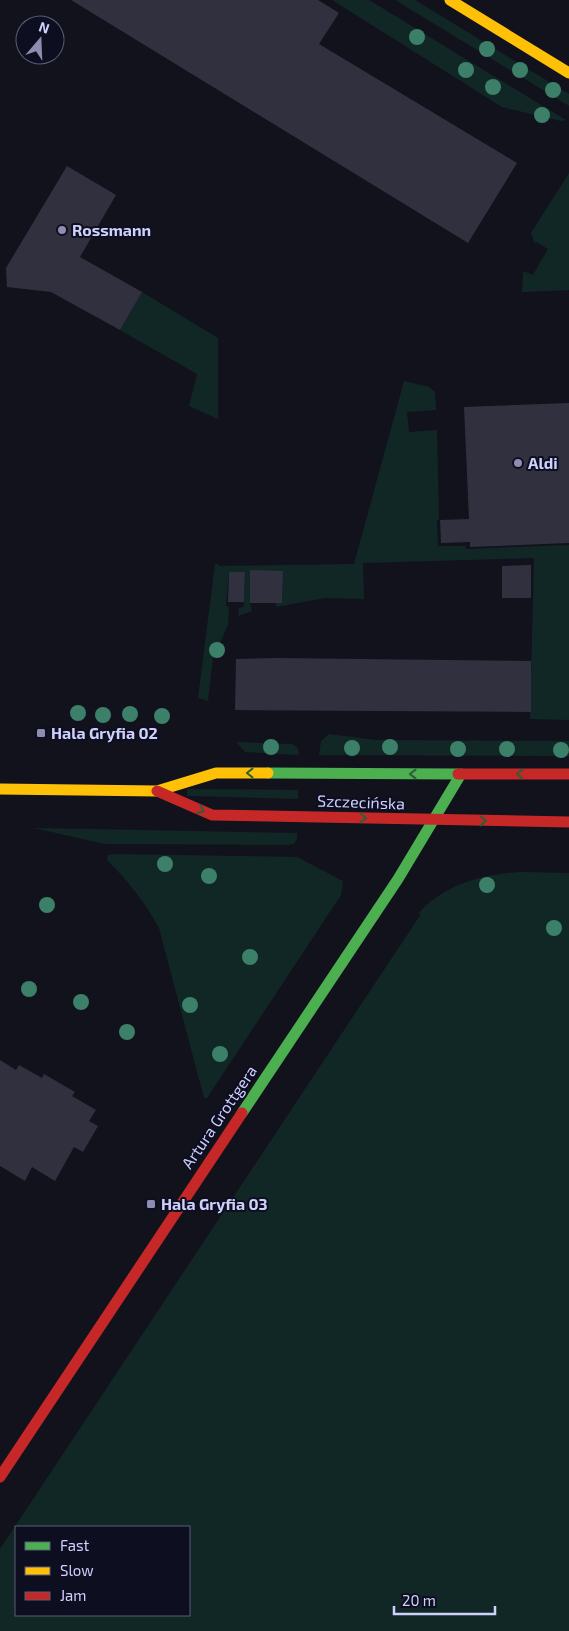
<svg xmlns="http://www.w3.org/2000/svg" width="569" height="1631" font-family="'Exo 2',sans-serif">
	<rect width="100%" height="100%" fill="#12121d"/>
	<g fill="#112725" fill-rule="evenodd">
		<path d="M 332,0 L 369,0 L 566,120 L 561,121 L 502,107 Z"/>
		<path d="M 395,0 L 415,0 L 569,94 L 569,106 Z"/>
		<path d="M 569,173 L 569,290 L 522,292 L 523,271 L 533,275 L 548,249 L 536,242 L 535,244 L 531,233 Z"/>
		<path d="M 142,292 L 218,338 L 218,419 L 189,406 L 197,374 L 120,330 Z"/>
		<path d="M 404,381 L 429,387 L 435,392 L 436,410 L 407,412 L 409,432 L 437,430 L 439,519 L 437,520 L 438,546 L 465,546 L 466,549 L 569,545 L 569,720 L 530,719 L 534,558 L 363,563 L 364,599 L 325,598 L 276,607 L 276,603 L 282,603 L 283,571 L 250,571 L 250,603 L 252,611 L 238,616 L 239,608 L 244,607 L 245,573 L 229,572 L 226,606 L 229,607 L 228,625 L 221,641 L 214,649 L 208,701 L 198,698 L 215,564 L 218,564 L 219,566 L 354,564 Z"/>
		<path d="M 329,734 L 376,740 L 569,741 L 569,756 L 319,755 L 321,741 Z"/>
		<path d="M 236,742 L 292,744 L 298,748 L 299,755 L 245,752 Z"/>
		<path d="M 187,789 L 298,790 L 298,799 L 187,796 Z"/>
		<path d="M 34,828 L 297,833 L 297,839 L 294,844 L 288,845 L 105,844 Z"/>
		<path d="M 114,854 L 297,857 L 343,881 L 341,895 L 207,1098 L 204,1098 L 159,928 C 145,902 128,881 107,860 L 108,855 Z"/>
		<path d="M 520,872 L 569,873 L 569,1631 L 0,1631 L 0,1549 L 421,914 L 418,914 C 442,885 483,874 520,872 ZM 16,1527 L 189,1527 L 189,1615 L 16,1615 Z"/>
	</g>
	<g fill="#30303f">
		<path d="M 71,0 L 318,0 L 339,13 L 319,44 L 517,163 L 468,243 Z"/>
		<path d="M 67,166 L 116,195 L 80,257 L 142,292 L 120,330 L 51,292 L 7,287 L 6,268 Z"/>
		<path d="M 569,403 L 569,543 L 470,547 L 470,542 L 441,543 L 440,520 L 469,519 L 464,407 Z"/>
		<path d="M 531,565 L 531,598 L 502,598 L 502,566 Z"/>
		<path d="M 250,570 L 283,571 L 282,603 L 250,603 Z"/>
		<path d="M 229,572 L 245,572 L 244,602 L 228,602 Z"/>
		<path d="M 277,658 L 531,661 L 531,712 L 235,710 L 236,659 Z"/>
		<path d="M 0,1060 L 16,1070 L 19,1065 L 42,1078 L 44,1074 L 75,1092 L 72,1096 L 96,1110 L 89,1121 L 98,1126 L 83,1152 L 74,1147 L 55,1181 L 32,1167 L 25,1181 L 0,1166 Z"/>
	</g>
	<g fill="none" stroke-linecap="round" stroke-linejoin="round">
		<g stroke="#4caf50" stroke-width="11">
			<path d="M 268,773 L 458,774"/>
			<path d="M 242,1113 L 398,879 L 461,774"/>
		</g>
		<g stroke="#ffc107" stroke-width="11">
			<path d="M 450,0 L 569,73"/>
			<path d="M 0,789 L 157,791 L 216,773 L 268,773"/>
		</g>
		<g stroke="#c62828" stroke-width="11">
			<path d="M 458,774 L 569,774"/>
			<path d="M 157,791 L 212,815 L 569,822"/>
			<path d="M 0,1477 L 242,1113"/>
		</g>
	</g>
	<g fill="#3c806a">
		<circle cx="417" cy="37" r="8"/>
		<circle cx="487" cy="49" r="8"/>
		<circle cx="466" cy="70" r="8"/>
		<circle cx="520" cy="70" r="8"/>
		<circle cx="493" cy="87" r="8"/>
		<circle cx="553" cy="90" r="8"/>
		<circle cx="542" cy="115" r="8"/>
		<circle cx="217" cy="650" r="8"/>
		<circle cx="78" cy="713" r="8"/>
		<circle cx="130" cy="714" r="8"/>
		<circle cx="103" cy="715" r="8"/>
		<circle cx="162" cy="716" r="8"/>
		<circle cx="271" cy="747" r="8"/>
		<circle cx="390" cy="747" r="8"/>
		<circle cx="352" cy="748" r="8"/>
		<circle cx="458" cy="749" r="8"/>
		<circle cx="507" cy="749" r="8"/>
		<circle cx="561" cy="750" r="8"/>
		<circle cx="165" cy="864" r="8"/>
		<circle cx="209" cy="876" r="8"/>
		<circle cx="487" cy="885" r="8"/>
		<circle cx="47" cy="905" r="8"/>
		<circle cx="554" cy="928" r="8"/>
		<circle cx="250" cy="957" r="8"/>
		<circle cx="29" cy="989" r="8"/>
		<circle cx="81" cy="1002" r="8"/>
		<circle cx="190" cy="1005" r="8"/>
		<circle cx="127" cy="1032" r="8"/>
		<circle cx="220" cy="1054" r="8"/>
	</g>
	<defs><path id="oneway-chevron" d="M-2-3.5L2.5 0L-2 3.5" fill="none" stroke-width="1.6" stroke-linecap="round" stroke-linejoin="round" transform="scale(1.25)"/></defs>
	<g stroke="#2d5e38">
		<use href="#oneway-chevron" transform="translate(250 773) rotate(-180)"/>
		<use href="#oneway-chevron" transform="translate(413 774) rotate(-180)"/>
		<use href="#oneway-chevron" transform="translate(520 774) rotate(-180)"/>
		<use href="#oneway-chevron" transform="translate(201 810) rotate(23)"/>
		<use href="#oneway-chevron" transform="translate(363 818) rotate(2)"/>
		<use href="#oneway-chevron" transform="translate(483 821)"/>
	</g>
	<g fill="#8d8eaf" stroke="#0e0e21" stroke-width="2">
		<circle cx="62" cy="230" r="5"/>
		<circle cx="518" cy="463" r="5"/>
		<rect x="36" y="728" width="10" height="10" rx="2.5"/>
		<rect x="146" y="1199" width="10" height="10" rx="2.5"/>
	</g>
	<g text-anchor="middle" stroke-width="4" stroke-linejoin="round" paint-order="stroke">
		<g font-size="16" font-weight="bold" fill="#cfd1fd" stroke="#0e0e21" text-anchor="start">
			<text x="72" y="236">Rossmann</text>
			<text x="528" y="469">Aldi</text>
			<text x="51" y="739">Hala Gryfia 02</text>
			<text x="161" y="1210">Hala Gryfia 03</text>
		</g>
		<g font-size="16" fill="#cfd1fd" stroke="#0e0e21">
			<text transform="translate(361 802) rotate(2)" y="6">Szczecińska</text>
			<text transform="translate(219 1117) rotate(-56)" y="6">Artura Grottgera</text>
		</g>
	</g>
	<rect x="15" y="1526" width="175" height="90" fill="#0e0e21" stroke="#5b5c79"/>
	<rect x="25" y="1542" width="25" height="8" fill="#4caf50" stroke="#5b5c79"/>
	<text x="60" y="1551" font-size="15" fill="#cfd1fd">Fast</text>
	<rect x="25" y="1567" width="25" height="8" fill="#ffc107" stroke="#5b5c79"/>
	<text x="60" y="1576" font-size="15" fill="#cfd1fd">Slow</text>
	<rect x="25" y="1592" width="25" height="8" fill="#c62828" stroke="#5b5c79"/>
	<text x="60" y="1601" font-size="15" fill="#cfd1fd">Jam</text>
	<g transform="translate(40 40) rotate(19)"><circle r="24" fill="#0e0e21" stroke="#5b5c79"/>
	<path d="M0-4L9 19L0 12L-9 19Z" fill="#8d8eaf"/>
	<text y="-8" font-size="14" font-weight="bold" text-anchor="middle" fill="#cfd1fd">N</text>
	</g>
	<path d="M394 1606v8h101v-8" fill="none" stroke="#cfd1fd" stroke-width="2.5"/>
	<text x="402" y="1606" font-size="15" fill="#cfd1fd" stroke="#0e0e21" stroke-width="4" paint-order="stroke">20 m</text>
</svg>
